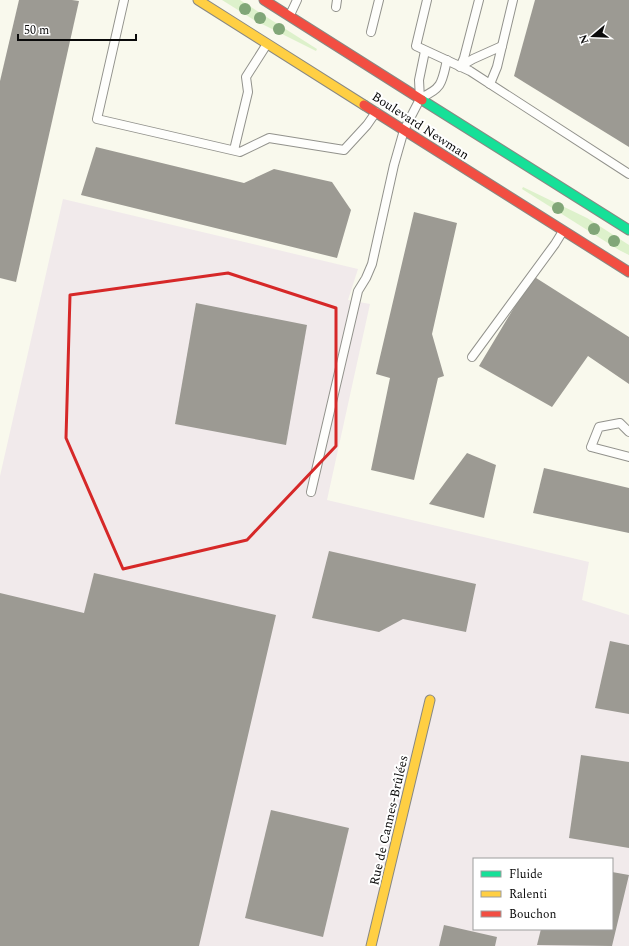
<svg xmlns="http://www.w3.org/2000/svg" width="629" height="946" font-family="Spectral,serif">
	<rect width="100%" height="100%" fill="#f9f9ed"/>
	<path fill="#f1eaeb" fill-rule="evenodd" d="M 63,199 L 358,269 L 348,300 L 370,304 L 327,500 L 589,562 L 582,600 L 629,615 L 629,946 L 0,946 L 0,476 ZM 474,859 L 612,859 L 612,929 L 474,929 Z"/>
	<g fill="#ddf1cb">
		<path d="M 222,0 L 240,0 L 317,49 L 316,51 L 254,20 Z"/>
		<path d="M 523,187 L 587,218 L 629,245 L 629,255 L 619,250 L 522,189 Z"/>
	</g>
	<g fill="#9c9a93">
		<path d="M 19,0 L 72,0 L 79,1 L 16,282 L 0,278 L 0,81 Z"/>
		<path d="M 535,0 L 629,0 L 629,147 L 514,76 Z"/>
		<path d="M 96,147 L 244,183 L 274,169 L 332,182 L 351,210 L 337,258 L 81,195 Z"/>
		<path d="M 414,212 L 457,223 L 432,334 L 444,376 L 438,378 L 414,480 L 371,470 L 390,378 L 376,374 Z"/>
		<path d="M 533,276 L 629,337 L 629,384 L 588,356 L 552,407 L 479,366 Z"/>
		<path d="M 196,303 L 307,325 L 286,445 L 175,424 Z"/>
		<path d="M 467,453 L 496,465 L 484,518 L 429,504 Z"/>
		<path d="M 544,468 L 629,488 L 629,533 L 533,513 Z"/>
		<path d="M 329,551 L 476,584 L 466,632 L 403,619 L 379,632 L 312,618 Z"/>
		<path d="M 94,573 L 276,615 L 199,946 L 0,946 L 0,593 L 84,613 Z"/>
		<path d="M 610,641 L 629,645 L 629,714 L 595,708 Z"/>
		<path d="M 581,755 L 629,762 L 629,848 L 569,838 Z"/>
		<path d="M 271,810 L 349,828 L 323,937 L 245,918 Z"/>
		<path d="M 612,872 L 629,875 L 612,946 L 537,945 L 541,929 L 612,929 Z"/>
		<path d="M 444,925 L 497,937 L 495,946 L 439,946 Z"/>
	</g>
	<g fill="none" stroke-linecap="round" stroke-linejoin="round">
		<defs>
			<g id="lane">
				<path d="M 124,0 L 97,119 L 240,152 L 269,138 L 344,150 L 367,125 L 376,112"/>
				<path d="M 427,0 L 416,46 L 470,71 L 629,174"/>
				<path d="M 336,7 L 337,0"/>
				<path d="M 290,15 L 297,0"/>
				<path d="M 371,32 L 379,0"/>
				<path d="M 461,66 L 473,59 L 502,46"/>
				<path d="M 460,67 L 464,58 L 479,0"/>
				<path d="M 490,84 L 497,67 L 513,0"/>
				<path d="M 422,97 C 443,88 442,81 447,60"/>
				<path d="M 234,150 L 248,92 L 246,77 L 267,44"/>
				<path d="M 472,357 L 555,244 L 563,231"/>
				<path d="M 629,432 L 620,423 L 599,427 L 591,447 L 629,457"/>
				<path d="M 311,492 L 358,291 L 366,278 L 372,264 L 394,165 L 404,130 L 420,99 L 419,80 L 425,51"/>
			</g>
			<path id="fast" d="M 422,100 L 629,230"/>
			<g id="slow">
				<path d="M 198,0 L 364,105"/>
				<path d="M 371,946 L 430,700"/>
			</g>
			<g id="jam">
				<path d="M 264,0 L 422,100"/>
				<path d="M 364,105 L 629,272"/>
			</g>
		</defs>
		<use href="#lane" stroke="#92928c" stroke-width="10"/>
		<use href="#fast" stroke="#888883" stroke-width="11"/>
		<use href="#slow" stroke="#888883" stroke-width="11"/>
		<use href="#jam" stroke="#888883" stroke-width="11"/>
		<use href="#lane" stroke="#fefefc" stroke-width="8"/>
		<use href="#fast" stroke="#16e098" stroke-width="9"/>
		<use href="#slow" stroke="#ffcf43" stroke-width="9"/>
		<use href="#jam" stroke="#f24e42" stroke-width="9"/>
	</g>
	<g fill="#81a678">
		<circle cx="245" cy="9" r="6"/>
		<circle cx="260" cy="18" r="6"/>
		<circle cx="279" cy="29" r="6"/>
		<circle cx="558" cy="208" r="6"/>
		<circle cx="594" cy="229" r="6"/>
		<circle cx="614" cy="241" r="6"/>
	</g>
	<path fill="none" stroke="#d62828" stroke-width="3" stroke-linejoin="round" d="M 228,273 L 336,308 L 336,446 L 247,540 L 123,569 L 66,438 L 70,295 Z"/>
	<g text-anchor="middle" stroke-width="4" stroke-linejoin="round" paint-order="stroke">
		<g font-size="13" fill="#0a0a0a" stroke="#fff">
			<text transform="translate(421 125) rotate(33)" y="5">Boulevard Newman</text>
			<text transform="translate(388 820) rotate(-77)" y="5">Rue de Cannes-Brûlées</text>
		</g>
	</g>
	<rect x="473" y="858" width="140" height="72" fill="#ffffff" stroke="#9d9d9d"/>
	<rect x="481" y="871" width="20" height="6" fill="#16e098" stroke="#9d9d9d"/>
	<text x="509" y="878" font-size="12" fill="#0a0a0a">Fluide</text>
	<rect x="481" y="891" width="20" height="6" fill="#ffcf43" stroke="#9d9d9d"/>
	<text x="509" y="898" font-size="12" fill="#0a0a0a">Ralenti</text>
	<rect x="481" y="911" width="20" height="6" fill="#f24e42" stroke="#9d9d9d"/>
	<text x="509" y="918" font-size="12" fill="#0a0a0a">Bouchon</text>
	<g transform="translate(593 36) rotate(251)" stroke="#ffffff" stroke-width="3" paint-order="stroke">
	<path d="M0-3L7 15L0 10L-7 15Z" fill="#0a0a0a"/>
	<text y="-6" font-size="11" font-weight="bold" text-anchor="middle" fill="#0a0a0a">N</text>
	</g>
	<path d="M18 34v6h118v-6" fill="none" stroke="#0a0a0a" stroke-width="2"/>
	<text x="24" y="34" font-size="12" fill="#0a0a0a" stroke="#ffffff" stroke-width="3" paint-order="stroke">50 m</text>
</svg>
